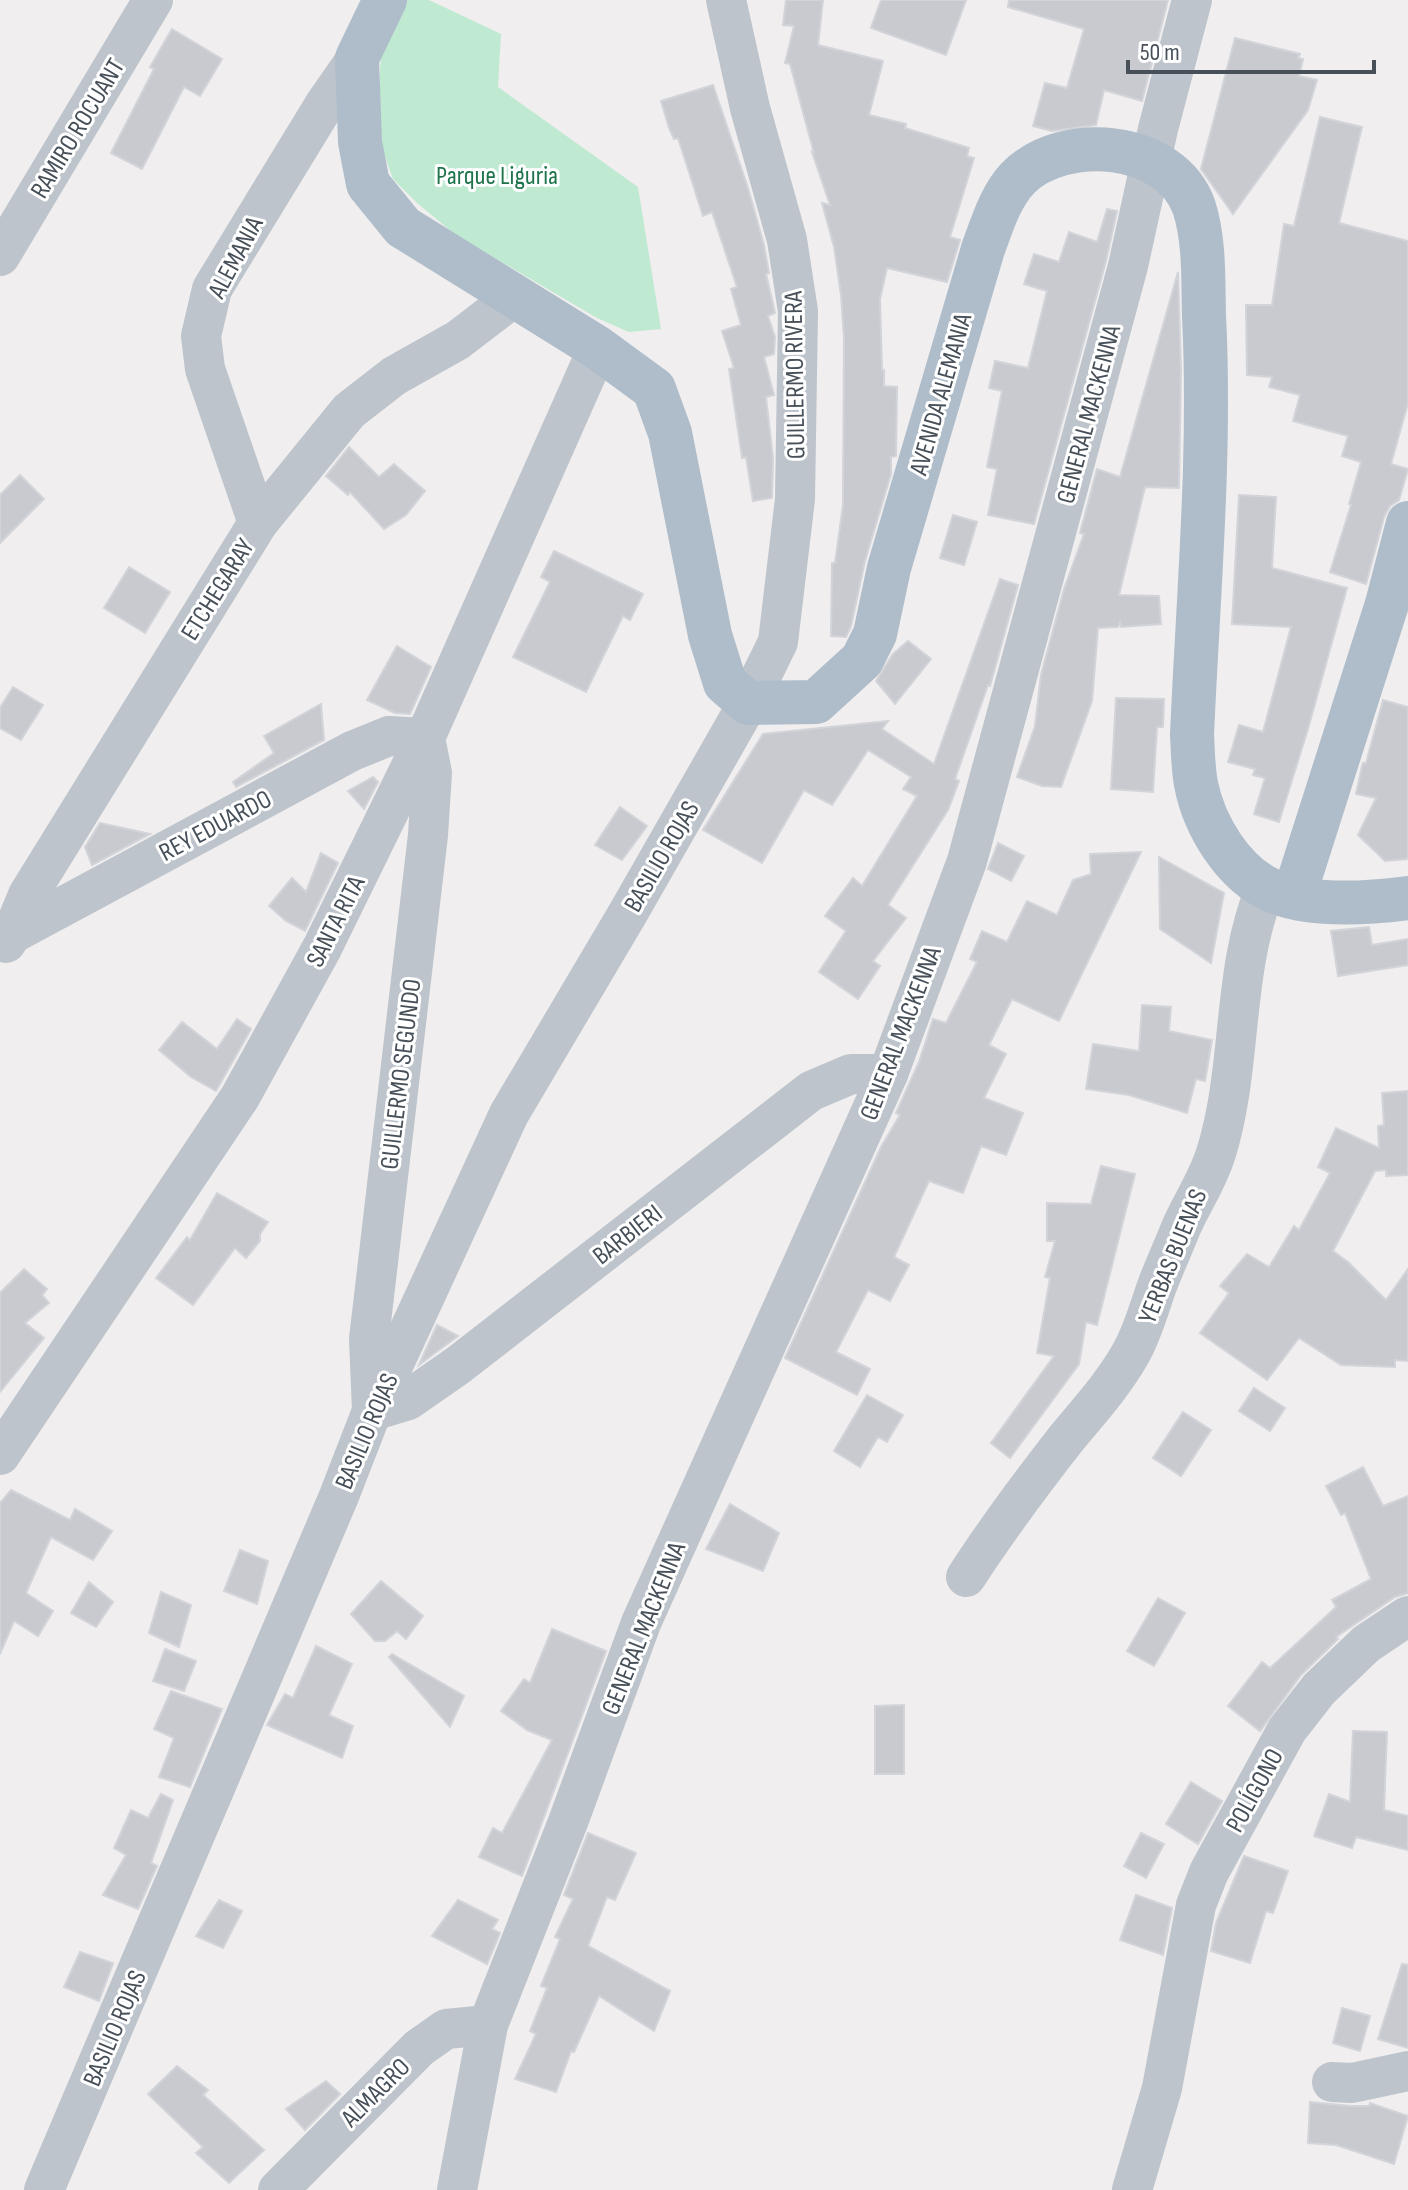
<svg xmlns="http://www.w3.org/2000/svg" width="1408" height="2190" font-family="'Sofia Sans Condensed',sans-serif">
	<rect width="100%" height="100%" fill="#f0eeee"/>
	<path fill="#bfead1" d="M 407,0 L 429,0 L 501,34 L 498,87 L 638,187 L 661,329 L 629,332 L 597,318 L 457,236 L 417,203 L 393,179 L 383,151 L 378,122 L 381,49 Z"/>
	<g fill="#c8cad0" stroke="#d2d4d9" stroke-width="2">
		<path d="M 786,0 L 823,0 L 818,45 L 883,61 L 869,115 L 906,124 L 905,128 L 969,148 L 967,156 L 974,158 L 950,237 L 960,240 L 947,282 L 887,268 L 880,299 L 882,370 L 884,370 L 884,386 L 897,387 L 896,456 L 891,457 L 891,474 L 865,561 L 851,626 L 846,637 L 831,636 L 832,563 L 835,563 L 843,505 L 844,338 L 841,295 L 834,247 L 822,203 L 830,205 L 812,152 L 814,153 L 790,64 L 785,63 L 794,26 L 783,25 Z"/>
		<path d="M 881,0 L 966,0 L 946,55 L 871,28 Z"/>
		<path d="M 1009,0 L 1168,0 L 1142,101 L 1104,90 L 1096,125 L 1052,131 L 1033,126 L 1045,83 L 1067,88 L 1084,29 L 1008,7 Z"/>
		<path d="M 172,29 L 222,59 L 200,96 L 184,87 L 142,169 L 111,153 L 154,69 L 150,67 Z"/>
		<path d="M 1235,38 L 1300,54 L 1298,58 L 1303,59 L 1299,76 L 1317,80 L 1308,110 L 1233,214 L 1201,169 Z"/>
		<path d="M 713,85 L 748,188 L 764,245 L 769,273 L 766,274 L 775,313 L 768,316 L 775,337 L 774,354 L 764,357 L 774,395 L 766,397 L 773,458 L 772,498 L 753,501 L 746,457 L 742,458 L 729,369 L 734,368 L 722,331 L 741,325 L 731,289 L 737,287 L 712,212 L 703,216 L 678,138 L 674,139 L 669,128 L 661,101 Z"/>
		<path d="M 1320,117 L 1362,127 L 1339,223 L 1408,241 L 1408,403 L 1391,464 L 1408,469 L 1399,500 L 1390,506 L 1384,517 L 1366,584 L 1330,572 L 1351,505 L 1349,504 L 1361,462 L 1342,456 L 1348,436 L 1293,421 L 1300,395 L 1269,387 L 1272,377 L 1247,375 L 1246,305 L 1272,305 L 1284,224 L 1294,226 Z"/>
		<path d="M 1107,209 L 1117,211 L 1106,261 L 1034,524 L 988,515 L 997,469 L 987,467 L 1002,391 L 989,388 L 995,361 L 1028,368 L 1047,291 L 1024,284 L 1034,254 L 1059,262 L 1069,232 L 1097,242 Z"/>
		<path d="M 1178,272 L 1181,369 L 1179,488 L 1145,487 L 1119,595 L 1159,596 L 1161,624 L 1121,627 L 1120,621 L 1118,627 L 1098,628 L 1092,701 L 1061,787 L 1042,786 L 1017,777 L 1035,726 L 1041,675 L 1064,589 L 1084,534 L 1080,533 L 1097,469 L 1120,477 Z"/>
		<path d="M 349,447 L 379,477 L 394,464 L 425,491 L 406,515 L 384,529 L 350,492 L 348,495 L 326,476 Z"/>
		<path d="M 20,475 L 44,499 L 0,543 L 0,495 Z"/>
		<path d="M 1239,495 L 1276,497 L 1272,568 L 1347,588 L 1308,729 L 1279,822 L 1254,814 L 1265,778 L 1253,775 L 1255,769 L 1228,762 L 1239,725 L 1263,732 L 1291,627 L 1232,624 Z"/>
		<path d="M 953,515 L 977,522 L 964,565 L 940,558 Z"/>
		<path d="M 554,551 L 643,594 L 630,620 L 623,616 L 586,692 L 513,657 L 550,582 L 541,577 Z"/>
		<path d="M 129,567 L 170,592 L 145,633 L 104,608 Z"/>
		<path d="M 1000,579 L 1018,585 L 990,686 L 988,685 L 955,779 L 959,781 L 948,810 L 888,905 L 906,918 L 873,961 L 880,966 L 858,999 L 819,972 L 846,931 L 825,916 L 853,878 L 862,886 L 917,796 L 903,789 L 911,777 L 868,750 L 832,805 L 804,790 L 762,863 L 703,830 L 763,734 L 888,721 L 882,729 L 934,764 Z"/>
		<path d="M 908,641 L 931,659 L 895,704 L 876,681 L 893,654 Z"/>
		<path d="M 397,646 L 431,667 L 410,714 L 395,713 L 367,700 Z"/>
		<path d="M 13,687 L 43,705 L 21,740 L 0,728 L 0,708 Z"/>
		<path d="M 1116,698 L 1164,699 L 1163,727 L 1157,727 L 1153,792 L 1111,789 Z"/>
		<path d="M 1383,700 L 1408,707 L 1408,859 L 1385,861 L 1358,835 L 1376,798 L 1356,794 L 1362,766 L 1363,763 L 1366,763 Z"/>
		<path d="M 321,704 L 324,740 L 236,787 L 233,782 L 274,753 L 264,736 Z"/>
		<path d="M 373,777 L 378,782 L 364,809 L 348,791 Z"/>
		<path d="M 620,807 L 647,826 L 622,860 L 595,845 Z"/>
		<path d="M 100,823 L 150,834 L 92,865 L 85,847 Z"/>
		<path d="M 998,843 L 1024,856 L 1011,881 L 988,869 Z"/>
		<path d="M 1141,852 L 1059,1021 L 1012,999 L 989,1045 L 1006,1054 L 984,1098 L 1023,1113 L 1006,1155 L 981,1146 L 963,1193 L 929,1181 L 894,1257 L 909,1265 L 890,1301 L 868,1290 L 836,1352 L 870,1369 L 857,1395 L 785,1358 L 881,1147 L 900,1115 L 896,1113 L 919,1062 L 933,1019 L 946,1023 L 977,962 L 970,959 L 982,931 L 1007,942 L 1027,901 L 1057,915 L 1073,880 L 1091,874 L 1090,854 Z"/>
		<path d="M 321,853 L 338,863 L 305,931 L 286,921 L 269,906 L 292,878 L 306,892 Z"/>
		<path d="M 1159,857 L 1224,893 L 1211,963 L 1160,929 Z"/>
		<path d="M 1369,927 L 1372,945 L 1408,939 L 1408,965 L 1338,976 L 1331,931 Z"/>
		<path d="M 1142,1005 L 1171,1007 L 1169,1031 L 1212,1040 L 1205,1081 L 1196,1079 L 1187,1113 L 1129,1095 L 1086,1089 L 1093,1044 L 1139,1051 Z"/>
		<path d="M 237,1019 L 251,1029 L 216,1091 L 191,1077 L 159,1050 L 182,1022 L 217,1049 Z"/>
		<path d="M 1408,1091 L 1408,1175 L 1386,1176 L 1386,1170 L 1375,1171 L 1333,1251 L 1348,1262 L 1386,1300 L 1408,1269 L 1408,1361 L 1395,1360 L 1395,1367 L 1341,1365 L 1299,1338 L 1267,1380 L 1200,1333 L 1229,1293 L 1220,1286 L 1247,1254 L 1269,1267 L 1294,1226 L 1299,1230 L 1330,1173 L 1318,1167 L 1336,1128 L 1379,1148 L 1378,1126 L 1384,1125 L 1382,1093 Z"/>
		<path d="M 1101,1166 L 1135,1174 L 1097,1325 L 1086,1322 L 1079,1364 L 1010,1458 L 991,1443 L 1054,1356 L 1037,1353 L 1050,1278 L 1045,1277 L 1055,1241 L 1047,1241 L 1047,1203 L 1091,1204 Z"/>
		<path d="M 217,1193 L 268,1222 L 260,1234 L 260,1241 L 246,1258 L 235,1248 L 193,1305 L 156,1278 L 187,1237 L 190,1240 Z"/>
		<path d="M 24,1269 L 47,1289 L 42,1295 L 49,1303 L 25,1323 L 44,1338 L 0,1392 L 0,1293 Z"/>
		<path d="M 437,1325 L 458,1336 L 419,1365 Z"/>
		<path d="M 1254,1388 L 1285,1408 L 1270,1431 L 1239,1411 Z"/>
		<path d="M 867,1395 L 903,1415 L 887,1442 L 878,1437 L 860,1467 L 834,1451 Z"/>
		<path d="M 1183,1412 L 1211,1430 L 1181,1476 L 1153,1458 Z"/>
		<path d="M 1363,1467 L 1383,1506 L 1408,1496 L 1408,1593 L 1395,1597 L 1336,1637 L 1338,1639 L 1301,1675 L 1260,1731 L 1228,1706 L 1262,1662 L 1270,1668 L 1336,1607 L 1332,1600 L 1371,1579 L 1345,1513 L 1341,1515 L 1326,1486 Z"/>
		<path d="M 11,1490 L 70,1520 L 75,1509 L 112,1531 L 93,1560 L 51,1537 L 26,1593 L 53,1611 L 38,1636 L 14,1621 L 0,1654 L 0,1503 Z"/>
		<path d="M 730,1504 L 779,1533 L 763,1571 L 706,1549 Z"/>
		<path d="M 240,1550 L 268,1561 L 257,1604 L 224,1591 Z"/>
		<path d="M 381,1581 L 423,1616 L 406,1639 L 397,1631 L 385,1641 L 375,1641 L 351,1614 Z"/>
		<path d="M 89,1582 L 113,1602 L 96,1627 L 71,1613 Z"/>
		<path d="M 161,1592 L 191,1605 L 179,1647 L 149,1633 Z"/>
		<path d="M 1158,1598 L 1185,1613 L 1154,1666 L 1127,1651 Z"/>
		<path d="M 552,1629 L 606,1651 L 522,1876 L 479,1857 L 493,1828 L 502,1833 L 552,1740 L 527,1730 L 501,1711 L 524,1679 L 530,1683 Z"/>
		<path d="M 316,1646 L 352,1664 L 329,1715 L 353,1726 L 342,1758 L 267,1725 L 285,1694 L 293,1698 Z"/>
		<path d="M 165,1649 L 196,1661 L 184,1691 L 153,1681 Z"/>
		<path d="M 392,1654 L 464,1696 L 450,1727 L 389,1657 Z"/>
		<path d="M 171,1691 L 222,1709 L 190,1787 L 159,1777 L 174,1738 L 154,1729 Z"/>
		<path d="M 904,1705 L 904,1774 L 875,1774 L 875,1706 Z"/>
		<path d="M 1353,1731 L 1387,1732 L 1384,1810 L 1408,1816 L 1408,1850 L 1356,1837 L 1352,1848 L 1314,1836 L 1329,1794 L 1350,1802 Z"/>
		<path d="M 1191,1782 L 1222,1801 L 1198,1844 L 1166,1824 Z"/>
		<path d="M 161,1794 L 173,1800 L 151,1863 L 157,1866 L 138,1909 L 103,1895 L 126,1855 L 114,1848 L 131,1810 L 148,1818 Z"/>
		<path d="M 588,1833 L 636,1853 L 615,1900 L 607,1897 L 588,1946 L 670,1991 L 654,2031 L 599,1996 L 574,2052 L 571,2051 L 556,2092 L 515,2079 L 536,2034 L 530,2031 L 547,1988 L 541,1986 L 560,1939 L 555,1937 L 573,1899 L 564,1895 Z"/>
		<path d="M 1141,1833 L 1164,1844 L 1146,1878 L 1124,1866 Z"/>
		<path d="M 1244,1856 L 1288,1871 L 1273,1913 L 1266,1911 L 1250,1963 L 1211,1951 L 1216,1923 Z"/>
		<path d="M 1136,1895 L 1172,1908 L 1163,1955 L 1120,1940 Z"/>
		<path d="M 219,1900 L 242,1911 L 223,1948 L 196,1936 Z"/>
		<path d="M 458,1900 L 498,1920 L 492,1929 L 500,1933 L 487,1964 L 432,1936 Z"/>
		<path d="M 80,1952 L 113,1963 L 99,2001 L 64,1987 Z"/>
		<path d="M 1402,1964 L 1408,1965 L 1408,2048 L 1378,2039 Z"/>
		<path d="M 1342,2008 L 1370,2016 L 1360,2051 L 1333,2043 Z"/>
		<path d="M 177,2066 L 208,2090 L 203,2095 L 264,2150 L 229,2183 L 196,2153 L 203,2147 L 148,2094 Z"/>
		<path d="M 326,2081 L 340,2094 L 305,2130 L 286,2109 Z"/>
		<path d="M 1310,2102 L 1351,2106 L 1369,2106 L 1370,2103 L 1408,2116 L 1394,2164 L 1336,2145 L 1308,2143 Z"/>
	</g>
	<g fill="none" stroke-linecap="round" stroke-linejoin="round">
		<g stroke="#bdc4cb" stroke-width="40">
			<path d="M 0,256 L 153,0"/>
			<path d="M 258,523 L 205,369 L 201,336 L 212,289 L 325,104 L 357,58"/>
			<path d="M 12,934 L 352,751 L 389,736 L 425,738 L 432,773 L 428,835 L 369,1339 L 372,1411 L 408,1400 L 457,1366 L 811,1091 L 851,1074 L 888,1074"/>
			<path d="M 6,943 L 12,934 L 28,895 L 258,523 L 349,411 L 394,376 L 458,340 L 514,297"/>
			<path d="M 0,1455 L 240,1097 L 322,948 L 425,738 L 598,348"/>
			<path d="M 966,1577 C 997,1529 1030,1485 1065,1440 C 1088,1412 1113,1385 1131,1353 C 1143,1332 1149,1308 1157,1286 C 1164,1267 1173,1248 1180,1230 C 1191,1204 1208,1180 1216,1153 C 1243,1067 1231,971 1266,887"/>
			<path d="M 1332,2082 L 1352,2083 L 1408,2071"/>
			<path d="M 44,2190 L 339,1496 L 372,1411 L 509,1114 L 628,913 L 748,703 L 778,642 L 795,499 L 798,311 L 787,240 L 750,108 L 726,0"/>
			<path d="M 278,2190 L 419,2048 L 446,2029 L 488,2025"/>
			<path d="M 457,2190 L 488,2025 L 568,1822 L 641,1623 L 888,1074 L 967,861 L 1128,266 L 1158,129 L 1192,0"/>
			<path d="M 1132,2190 L 1162,2088 L 1196,1905 L 1209,1872 L 1287,1730 L 1319,1689 L 1366,1644 L 1408,1616"/>
		</g>
		<g stroke="#afbcca" stroke-width="44">
			<path d="M 385,0 L 357,58 L 360,142 L 368,184 L 403,227 L 598,348 L 654,389 L 670,433 L 710,635 L 725,683 L 748,703 L 816,702 L 862,660 L 875,634 L 889,568 L 983,249 C 992,225 1000,197 1018,178 C 1064,132 1171,141 1194,207 C 1205,241 1203,281 1204,316 C 1211,455 1198,596 1192,735 C 1193,751 1193,768 1196,784 C 1204,825 1233,874 1273,891 C 1310,907 1369,903 1408,898"/>
			<path d="M 1294,896 L 1387,604 L 1408,523"/>
		</g>
	</g>
	<g text-anchor="middle" stroke-width="6" stroke-linejoin="round" paint-order="stroke">
		<g font-size="26" fill="#475059" stroke="#fff">
			<text transform="translate(77 128) rotate(-59)" y="9">RAMIRO ROCUANT</text>
			<text transform="translate(235 257) rotate(-62)" y="9">ALEMANIA</text>
			<text transform="translate(794 375) rotate(-91)" y="9">GUILLERMO RIVERA</text>
			<text transform="translate(940 394) rotate(-74)" y="9">AVENIDA ALEMANIA</text>
			<text transform="translate(1088 414) rotate(-75)" y="9">GENERAL MACKENNA</text>
			<text transform="translate(217 589) rotate(-58)" y="9">ETCHEGARAY</text>
			<text transform="translate(215 825) rotate(-28)" y="9">REY EDUARDO</text>
			<text transform="translate(661 856) rotate(-60)" y="9">BASILIO ROJAS</text>
			<text transform="translate(335 921) rotate(-63)" y="9">SANTA RITA</text>
			<text transform="translate(900 1033) rotate(-69)" y="9">GENERAL MACKENNA</text>
			<text transform="translate(400 1074) rotate(-83)" y="9">GUILLERMO SEGUNDO</text>
			<text transform="translate(627 1234) rotate(-38)" y="9">BARBIERI</text>
			<text transform="translate(1172 1256) rotate(-68)" y="9">YERBAS BUENAS</text>
			<text transform="translate(366 1431) rotate(-67)" y="9">BASILIO ROJAS</text>
			<text transform="translate(643 1628) rotate(-68)" y="9">GENERAL MACKENNA</text>
			<text transform="translate(1254 1790) rotate(-61)" y="9">POLÍGONO</text>
			<text transform="translate(114 2028) rotate(-67)" y="9">BASILIO ROJAS</text>
			<text transform="translate(375 2092) rotate(-45)" y="9">ALMAGRO</text>
		</g>
		<g font-size="26" fill="#1f744c" stroke="#fff">
			<text x="497" y="184">Parque Liguria</text>
		</g>
	</g>
	<path d="M1128 60v12h246v-12" fill="none" stroke="#475059" stroke-width="4"/>
	<text x="1140" y="60" font-size="24" fill="#475059" stroke="#ffffff" stroke-width="6" paint-order="stroke">50 m</text>
</svg>
